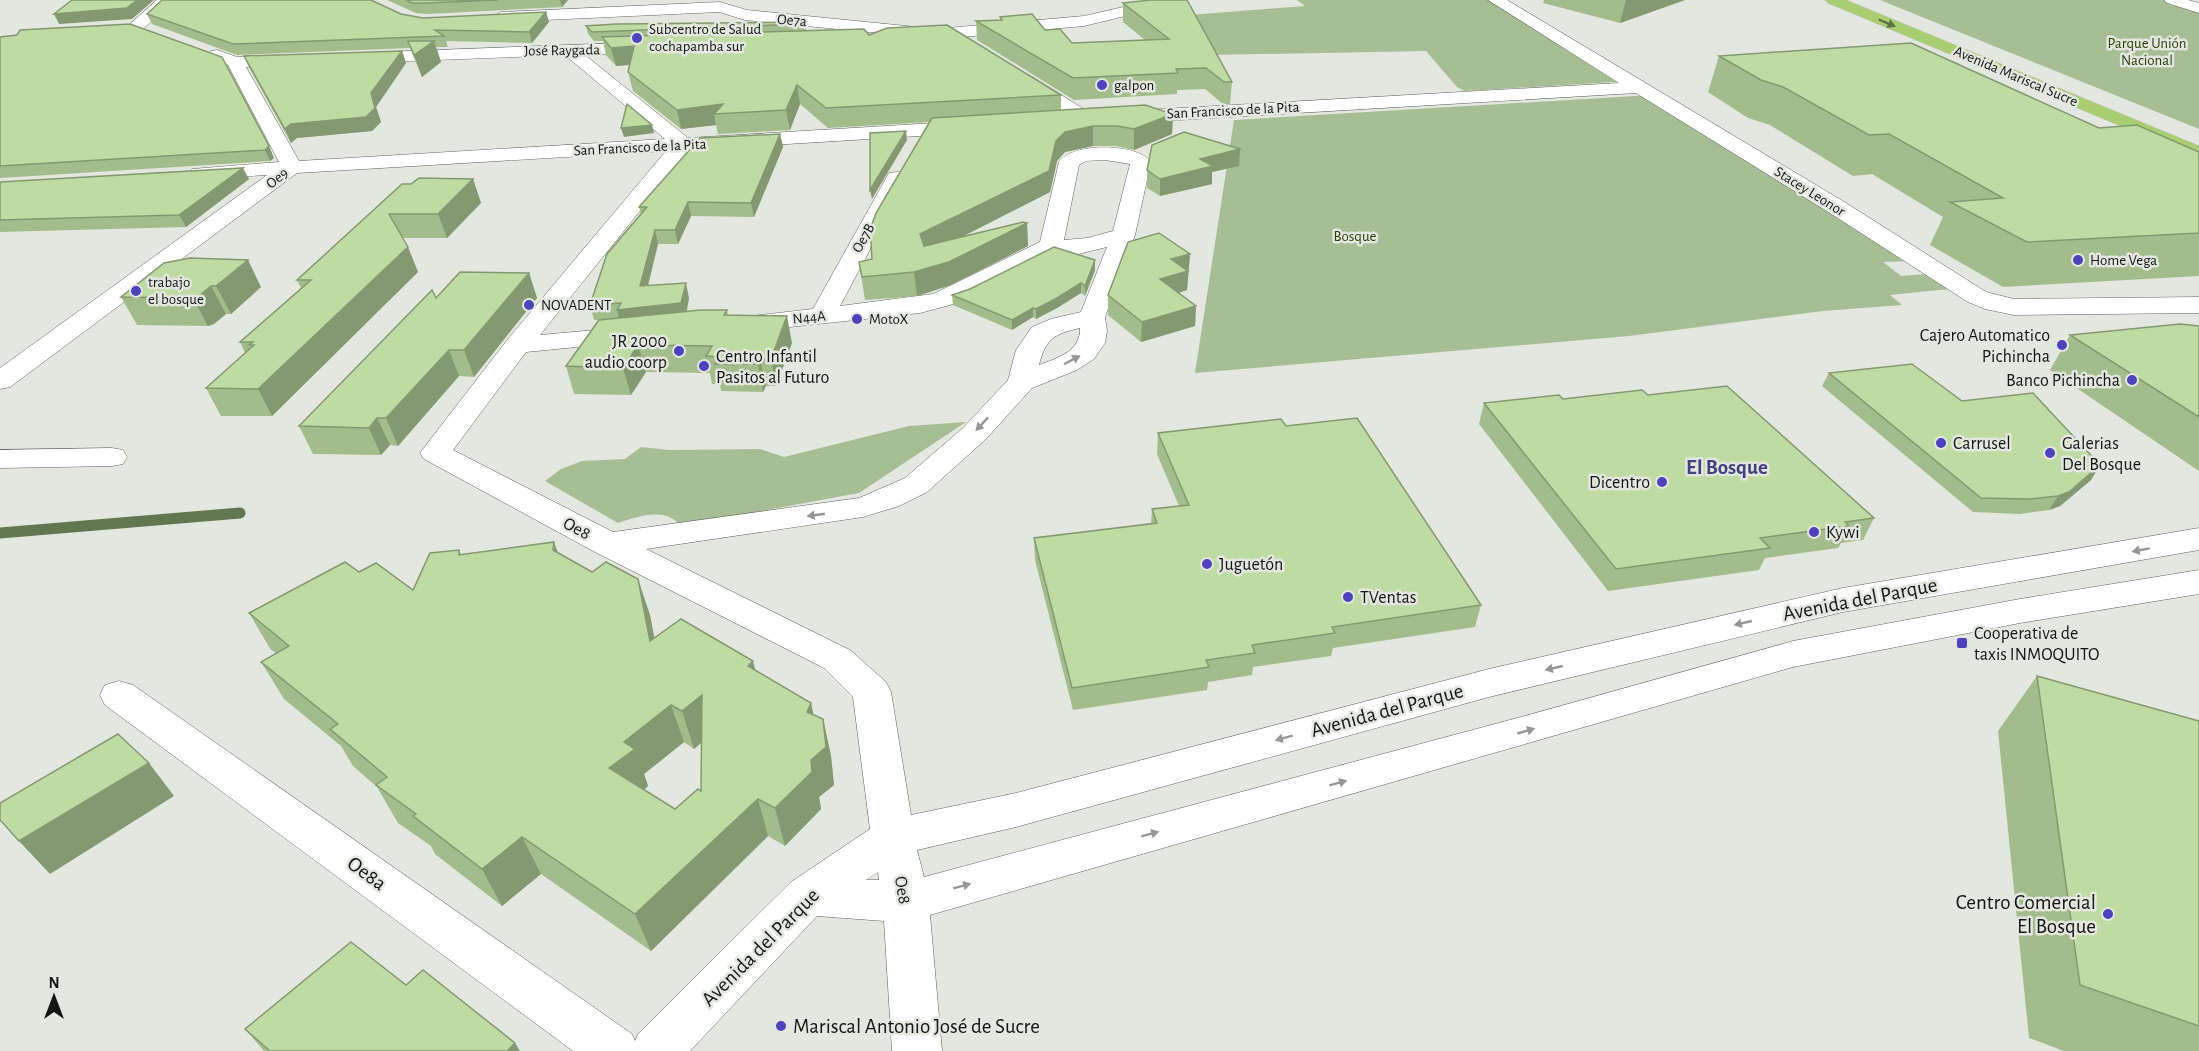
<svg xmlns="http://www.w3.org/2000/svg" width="2199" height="1051" font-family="'Alegreya Sans',sans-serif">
	<rect width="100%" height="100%" fill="#e3e7e0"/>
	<g fill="#a7bd94">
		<path d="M 1297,0 L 1492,0 L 1631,81 L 1465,91 L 1457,87 L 1426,51 L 1211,55 L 1164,17 L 1305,6 Z"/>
		<path d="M 1880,0 L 2172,0 L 2199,8 L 2199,129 Z"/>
		<path d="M 1652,95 L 1910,261 L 1883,262 L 1901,276 L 1927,274 L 1949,289 L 1890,295 L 1902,305 L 1823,311 L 1629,336 L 1195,373 L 1234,120 Z"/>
		<path d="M 966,422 L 859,493 L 680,526 C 667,506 636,517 618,523 L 545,481 L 561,469 L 582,461 L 625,459 L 641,447 L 669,450 L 760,449 L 784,457 L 909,426 Z"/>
	</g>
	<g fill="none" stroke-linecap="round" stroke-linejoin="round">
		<path stroke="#62774f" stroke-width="11" d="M 0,533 L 240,513"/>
		<defs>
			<g id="minor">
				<path d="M 157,0 L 174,0 L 143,29 L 131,29 L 129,26 L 131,23 Z"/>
				<path d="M 1154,0 L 1182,0 L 1179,3 L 1084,26 L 918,41 L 912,39 L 910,36 L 745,20 L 719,12 L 501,22 L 493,17 L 501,12 L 720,2 L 747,10 L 936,29 L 1084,16 Z"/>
				<path d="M 1488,0 L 1507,0 L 1846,203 L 1986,292 L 2014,299 L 2199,297 L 2199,313 L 2014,315 L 1985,309 L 1968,302 L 1830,213 L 1636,93 L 1128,123 L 1121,121 L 1118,117 L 1121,113 L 1128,111 L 1619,83 Z"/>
				<path d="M 2164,0 L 2188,0 L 2199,3 L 2199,13 L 2167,3 Z"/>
				<path d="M 651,42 L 659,47 L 657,51 L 585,55 L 688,138 L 968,121 L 975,123 L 978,127 L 975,131 L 968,133 L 689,150 L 540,335 L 629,327 L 638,329 L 642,335 L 638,341 L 526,352 L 453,450 L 613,532 L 859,498 L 905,478 L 964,427 L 1008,380 L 1016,350 L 1032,327 L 1051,319 L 1081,312 L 1107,247 L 1078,254 L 1054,254 L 970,297 L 950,305 L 920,313 L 743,332 L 734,330 L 730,324 L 734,318 L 813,309 L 889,173 L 897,172 L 905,173 L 908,178 L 840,306 L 933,294 L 1040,242 L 1059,162 C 1072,142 1138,143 1151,162 L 1135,235 L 1105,317 L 1107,331 L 1105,343 L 1094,359 L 1077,370 L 1032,388 L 986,439 L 927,492 L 899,506 L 863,517 L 646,549 L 850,650 L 886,682 L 891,692 L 911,815 L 1016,793 L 1489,669 L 1843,588 L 2199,528 L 2199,550 L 1843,612 L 1489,697 L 1016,827 L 917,850 L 924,877 L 1521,717 L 1793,641 L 2020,599 L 2199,570 L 2199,594 L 2020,623 L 1793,667 L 930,915 L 942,1051 L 892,1051 L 884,921 L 817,916 L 690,1051 L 573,1051 L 105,705 L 100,695 L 105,685 L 119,681 L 133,685 L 632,1034 L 635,1041 L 638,1034 L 791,882 L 870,829 L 853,697 L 824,668 L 595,552 L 424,459 L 420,453 L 508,339 L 666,151 L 297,173 L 10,387 L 0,389 L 0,368 L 267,175 L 199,179 L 192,177 L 188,173 L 192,169 L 279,162 L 228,65 L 211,59 L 208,55 L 211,51 L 217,50 L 237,57 L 297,56 L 300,60 L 297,64 L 291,65 L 246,67 L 299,161 L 665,139 L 565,55 L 358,63 L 352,62 L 349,58 L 352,54 L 358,53 ZM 1105,160 L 1130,164 L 1113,231 L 1087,238 L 1064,240 L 1079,165 L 1086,161 ZM 1080,328 C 1081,351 1058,358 1039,365 C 1046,338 1054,334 1080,328 ZM 878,872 L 879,880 L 866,880 Z"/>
				<path d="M 1023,74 L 1029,75 L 1095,116 L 1098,120 L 1095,124 L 1081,124 L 1017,83 L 1014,79 L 1017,75 Z"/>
				<path d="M 112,448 L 123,450 L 127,457 L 123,464 L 112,466 L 0,468 L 0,450 Z"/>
			</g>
			<path id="major" d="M 1825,0 L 1846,0 L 2199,146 L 2199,159 L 1828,3 Z"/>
		</defs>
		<use href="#minor" stroke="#5e615c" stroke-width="1"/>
		<use href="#major" stroke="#c2c2c2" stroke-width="1"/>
		<use href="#minor" fill="#fff" fill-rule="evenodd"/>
		<use href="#major" fill="#a9cd71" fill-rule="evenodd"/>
	</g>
	<g fill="#a3bc8b" fill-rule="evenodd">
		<path d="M 387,0 L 568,0 L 562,7 L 427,14 L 416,13 Z"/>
		<path d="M 1544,0 L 1685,0 L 1620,23 L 1543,3 Z"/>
		<path d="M 1123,3 L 1232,82 L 1230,104 L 1223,104 L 1205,89 L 1177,90 L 1177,94 L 1074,100 L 977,40 L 976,21 L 1000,20 L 1000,17 L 1045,30 L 1072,43 L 1145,40 L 1123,22 Z"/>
		<path d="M 546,12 L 549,22 L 532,43 L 446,41 L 448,47 L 436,47 L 441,62 L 422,77 L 410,48 L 237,55 L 152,24 L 147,14 L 401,14 L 423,18 Z"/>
		<path d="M 805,22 L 806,31 L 869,35 L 1061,95 L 1061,110 L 1173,114 L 1172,134 L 1134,150 L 1116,146 L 1093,146 L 1065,152 L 1057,161 L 1050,192 L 962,237 L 1027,223 L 1028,246 L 951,285 L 917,296 L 865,300 L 859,262 L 872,259 L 929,122 L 828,128 L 800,104 L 790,130 L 718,134 L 716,125 L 681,129 L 633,91 L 628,72 L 630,65 L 616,66 L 606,55 L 603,41 L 594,41 L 588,34 L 586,26 Z"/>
		<path d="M 130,24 L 274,158 L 270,161 L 0,178 L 0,37 Z"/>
		<path d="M 402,51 L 406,63 L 376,107 L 381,122 L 372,131 L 297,138 L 291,143 L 250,69 L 244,56 Z"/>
		<path d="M 1719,56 L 2099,128 L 2199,152 L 2199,276 L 2003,287 L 1930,245 L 1943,217 L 1872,174 L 1853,176 L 1770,125 L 1748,118 L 1708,92 Z"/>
		<path d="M 780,134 L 783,147 L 754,217 L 691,216 L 678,244 L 658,244 L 648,286 L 689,298 L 687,311 L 727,310 L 728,315 L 792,343 L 776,386 L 766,386 L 763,392 L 721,391 L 720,384 L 712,384 L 710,373 L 646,372 L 631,395 L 574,394 L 566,366 L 598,320 L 594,320 L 590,305 L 641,214 L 639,207 Z"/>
		<path d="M 1240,149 L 1239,166 L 1212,172 L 1212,184 L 1160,196 L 1147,188 L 1147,170 Z"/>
		<path d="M 249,179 L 186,227 L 0,232 L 0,182 Z"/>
		<path d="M 473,179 L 481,203 L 447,238 L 403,238 L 418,272 L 272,416 L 221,416 L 206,388 L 245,353 L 240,342 L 301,288 L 297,280 L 411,184 Z"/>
		<path d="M 1190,254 L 1187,290 L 1178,293 L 1196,306 L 1195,326 L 1141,342 L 1108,315 L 1108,295 Z"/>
		<path d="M 164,263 L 261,287 L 231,314 L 226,314 L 214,324 L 208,326 L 137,325 L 121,297 Z"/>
		<path d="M 1095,270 L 1085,296 L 1081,293 L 1057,308 L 1036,319 L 1033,317 L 1012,330 L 953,305 L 952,295 Z"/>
		<path d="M 529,273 L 537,298 L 474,377 L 459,376 L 398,446 L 390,445 L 381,455 L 313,454 L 299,426 L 436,298 Z"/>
		<path d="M 2199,326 L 2199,471 L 2050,370 L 2070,335 Z"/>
		<path d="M 1829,373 L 1962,401 L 2091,480 L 2060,506 L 2049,510 L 2020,514 L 1973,512 L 1822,386 Z"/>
		<path d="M 1648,395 L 1874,518 L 1863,540 L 1841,543 L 1838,548 L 1765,558 L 1759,570 L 1608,591 L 1479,424 L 1484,403 Z"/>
		<path d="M 1286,426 L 1481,605 L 1475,627 L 1333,648 L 1331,656 L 1253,667 L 1252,675 L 1208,682 L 1207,690 L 1073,710 L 1035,560 L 1034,538 L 1151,524 L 1152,509 L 1179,506 L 1157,454 L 1158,433 Z"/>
		<path d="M 554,542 L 558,553 L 650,615 L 654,638 L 755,670 L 811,703 L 813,715 L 823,719 L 831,756 L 834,785 L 819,797 L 821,809 L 785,846 L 768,836 L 651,951 L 541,874 L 502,906 L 435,854 L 431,846 L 398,823 L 377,787 L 353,766 L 341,746 L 284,699 L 261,662 L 276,653 L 271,650 L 249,613 L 359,572 L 413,590 L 459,550 L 461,554 ZM 684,742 L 694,749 L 701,742 L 701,791 L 675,809 L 644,790 L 648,786 L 644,774 Z"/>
		<path d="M 2037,676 L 2199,721 L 2199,1051 L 2064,1051 L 2029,1038 L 1998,731 Z"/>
		<path d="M 406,985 L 520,1051 L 264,1051 L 245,1029 Z"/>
	</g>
	<g fill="#849971">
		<path d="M 137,0 L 154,0 L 132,19 L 59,24 L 54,14 Z"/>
		<path d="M 560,0 L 568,0 L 562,7 Z"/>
		<path d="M 1626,0 L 1685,0 L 1620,23 Z"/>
		<path d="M 546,12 L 549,22 L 532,43 L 529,32 Z"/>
		<path d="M 434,41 L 441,62 L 422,77 L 414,55 Z"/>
		<path d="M 634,46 L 638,64 L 616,66 L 611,48 Z"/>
		<path d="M 402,51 L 406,63 L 376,107 L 381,122 L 372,131 L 297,138 L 291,143 L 285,129 L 291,124 L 371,93 Z"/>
		<path d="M 797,85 L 800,104 L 790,130 L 786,110 Z"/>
		<path d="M 723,104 L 714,114 L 716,125 L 681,129 L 677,110 Z"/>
		<path d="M 1173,114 L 1172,134 L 1134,150 L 1134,129 Z"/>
		<path d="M 652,125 L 654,133 L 624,137 L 621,128 Z"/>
		<path d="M 1093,126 L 1093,146 L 1065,152 L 1057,161 L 1050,192 L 922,257 L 920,234 L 1056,141 L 1065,132 Z"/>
		<path d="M 906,131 L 907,140 L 872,199 L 870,190 Z"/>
		<path d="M 780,134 L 783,147 L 754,217 L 751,203 Z"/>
		<path d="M 269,146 L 274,158 L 270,161 L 265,150 Z"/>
		<path d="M 1240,149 L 1239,166 L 1212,172 L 1212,184 L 1160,196 L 1160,179 L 1200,159 Z"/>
		<path d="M 243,168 L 249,179 L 186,227 L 179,215 Z"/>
		<path d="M 473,179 L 481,203 L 447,238 L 438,214 Z"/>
		<path d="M 688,202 L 691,216 L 678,244 L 675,230 Z"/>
		<path d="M 1027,223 L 1028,246 L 951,285 L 917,296 L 914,272 Z"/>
		<path d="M 655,230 L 658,244 L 644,301 L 640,286 Z"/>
		<path d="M 408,247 L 418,272 L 272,416 L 258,389 Z"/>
		<path d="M 1190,254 L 1187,290 L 1160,299 L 1160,279 L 1171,259 Z"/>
		<path d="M 248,260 L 261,287 L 231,314 L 216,286 Z"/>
		<path d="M 1095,260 L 1095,270 L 1085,296 L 1085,286 Z"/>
		<path d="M 529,273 L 537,298 L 474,377 L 464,350 Z"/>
		<path d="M 686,283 L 689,298 L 685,318 L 621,325 L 617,310 Z"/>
		<path d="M 1081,283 L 1081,293 L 1057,308 L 1036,319 L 1036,309 Z"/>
		<path d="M 211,286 L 226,314 L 214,324 L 208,326 L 193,298 Z"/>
		<path d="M 1196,306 L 1195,326 L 1141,342 L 1142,322 Z"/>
		<path d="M 1033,308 L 1033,317 L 1012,330 L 1012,320 Z"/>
		<path d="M 787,316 L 792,343 L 776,386 L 771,359 Z"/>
		<path d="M 638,345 L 646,372 L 631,395 L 623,368 Z"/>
		<path d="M 449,350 L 459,376 L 398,446 L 386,418 Z"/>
		<path d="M 760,359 L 766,386 L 763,392 L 758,364 Z"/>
		<path d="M 377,418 L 390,445 L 381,455 L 369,428 Z"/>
		<path d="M 2100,465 L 2091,480 L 2060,506 L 2049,510 L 2058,496 Z"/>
		<path d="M 554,542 L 567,579 L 553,550 Z"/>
		<path d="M 638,579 L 650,615 L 662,678 L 650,641 Z"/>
		<path d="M 753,661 L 763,699 L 748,666 Z"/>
		<path d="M 702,695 L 713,733 L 694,749 L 682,711 Z"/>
		<path d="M 811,703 L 819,740 L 807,712 Z"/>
		<path d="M 671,705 L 684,742 L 644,774 L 648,786 L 624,806 L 609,768 L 624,742 Z"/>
		<path d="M 823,719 L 831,756 L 834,785 L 819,797 L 821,809 L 785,846 L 775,808 L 811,760 Z"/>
		<path d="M 149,763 L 174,796 L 50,874 L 19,841 Z"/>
		<path d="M 758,799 L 768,836 L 651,951 L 635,914 Z"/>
		<path d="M 522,837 L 541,874 L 502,906 L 482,869 Z"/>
		<path d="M 515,1043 L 520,1051 L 507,1051 Z"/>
	</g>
	<g fill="#bddba2" stroke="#849971" stroke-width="1.5" fill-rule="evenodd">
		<path d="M 72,0 L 137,0 L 127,8 L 54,14 Z"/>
		<path d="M 162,0 L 371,0 L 401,14 L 423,18 L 546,12 L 529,32 L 435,30 L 444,36 L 233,44 L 147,14 Z"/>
		<path d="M 406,0 L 498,0 L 424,3 L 412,3 Z"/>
		<path d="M 1151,0 L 1187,0 L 1232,82 L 1224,82 L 1206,68 L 1176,69 L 1178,73 L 1073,78 L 976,21 L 1002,20 L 1000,17 L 1032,14 L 1045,30 L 1060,29 L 1072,43 L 1169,39 L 1123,3 Z"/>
		<path d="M 805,22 L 805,24 L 592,32 L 586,26 L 616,24 Z"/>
		<path d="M 130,24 L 222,57 L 269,146 L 265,150 L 0,166 L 0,37 L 17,35 L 20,30 Z"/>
		<path d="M 947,25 L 1061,95 L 826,108 L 797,85 L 786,110 L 714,114 L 723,104 L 677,110 L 628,72 L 634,46 L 611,48 L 602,37 L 864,29 L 869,35 L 887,28 Z"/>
		<path d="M 408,41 L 434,41 L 414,55 Z"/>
		<path d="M 1911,43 L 2099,128 L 2137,125 L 2199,152 L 2199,233 L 2027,242 L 1950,202 L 2003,198 L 1889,134 L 1869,135 L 1783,87 L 1761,80 L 1719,56 Z"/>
		<path d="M 402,51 L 371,93 L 375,108 L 366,117 L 291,124 L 285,129 L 244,56 Z"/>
		<path d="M 627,104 L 652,125 L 621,128 Z"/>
		<path d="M 1145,105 L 1173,114 L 1134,129 L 1117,126 L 1093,126 L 1065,132 L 1056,141 L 1049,171 L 920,234 L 924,246 L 1023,222 L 1027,223 L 949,262 L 914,272 L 862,277 L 859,262 L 872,259 L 870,229 L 876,213 L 932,118 Z"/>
		<path d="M 906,131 L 870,190 L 870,133 Z"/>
		<path d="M 1184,132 L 1240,149 L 1200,159 L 1213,166 L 1160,179 L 1147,170 L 1152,145 Z"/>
		<path d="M 780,134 L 751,203 L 688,202 L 675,230 L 655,230 L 640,286 L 686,283 L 681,303 L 617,310 L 621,303 L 590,305 L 607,254 L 647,207 L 639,207 L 700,138 Z"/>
		<path d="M 243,168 L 179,215 L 0,220 L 0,182 Z"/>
		<path d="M 419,178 L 473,179 L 438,214 L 389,214 L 408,247 L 258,389 L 206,388 L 254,345 L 249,345 L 253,342 L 240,342 L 311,280 L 297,280 L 402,184 L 411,184 Z"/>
		<path d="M 1159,233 L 1190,254 L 1171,259 L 1188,271 L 1160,279 L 1196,306 L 1142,322 L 1108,295 L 1128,242 Z"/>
		<path d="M 1054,247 L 1095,260 L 1085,286 L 1081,283 L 1057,298 L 1036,309 L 1033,308 L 1012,320 L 952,295 L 970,289 Z"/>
		<path d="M 190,258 L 248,260 L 216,286 L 211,286 L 199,296 L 193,298 L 121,297 L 164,263 Z"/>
		<path d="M 460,272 L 529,273 L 464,350 L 449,350 L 386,418 L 377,418 L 369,428 L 299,426 L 432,290 L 436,298 Z"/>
		<path d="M 701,310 L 727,310 L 724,315 L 787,316 L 771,359 L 760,359 L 758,364 L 715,364 L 719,357 L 706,356 L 712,346 L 638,345 L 623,368 L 566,366 L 599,320 Z"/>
		<path d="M 2180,324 L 2199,326 L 2199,417 L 2070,335 Z"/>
		<path d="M 1912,364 L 1962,401 L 2033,393 L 2100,465 L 2069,492 L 2058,496 L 2029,499 L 1981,498 L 1829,373 Z"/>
		<path d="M 1727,386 L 1874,518 L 1845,522 L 1849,526 L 1760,538 L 1770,548 L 1616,569 L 1484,403 L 1559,395 L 1563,399 L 1642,390 L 1648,395 Z"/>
		<path d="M 1357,418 L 1481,605 L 1332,627 L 1335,633 L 1252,645 L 1255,653 L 1206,660 L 1209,667 L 1072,688 L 1034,538 L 1157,523 L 1152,509 L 1189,505 L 1158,433 L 1281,419 L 1286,426 Z"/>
		<path d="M 554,542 L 553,550 L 592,572 L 606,562 L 638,579 L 650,641 L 681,619 L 753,661 L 748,666 L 811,703 L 807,712 L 823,719 L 826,747 L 811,760 L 812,772 L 775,808 L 758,799 L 635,914 L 522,837 L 482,869 L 413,816 L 416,814 L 376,785 L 387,777 L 330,729 L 338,724 L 261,662 L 289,646 L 249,613 L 345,562 L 359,572 L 376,563 L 413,590 L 430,553 L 459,550 L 459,555 ZM 702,695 L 701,791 L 698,789 L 675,809 L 609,768 L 635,749 L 624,742 L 671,705 L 682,711 Z"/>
		<path d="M 2037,676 L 2199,721 L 2199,1026 L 2080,985 Z"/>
		<path d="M 118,734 L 149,763 L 19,841 L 0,820 L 0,803 Z"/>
		<path d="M 351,942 L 406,985 L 423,970 L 515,1043 L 507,1051 L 270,1051 L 245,1029 Z"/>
	</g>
	<defs><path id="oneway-solid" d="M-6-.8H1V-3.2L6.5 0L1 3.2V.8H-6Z" transform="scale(1.5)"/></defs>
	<use fill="#5e7242" href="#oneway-solid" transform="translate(1887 23) rotate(23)"/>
	<g fill="#959695">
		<use href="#oneway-solid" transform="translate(1072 360) rotate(-28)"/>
		<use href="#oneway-solid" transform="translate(982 424) rotate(133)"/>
		<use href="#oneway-solid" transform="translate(816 515) rotate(172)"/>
		<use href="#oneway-solid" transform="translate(2141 550) rotate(170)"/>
		<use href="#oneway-solid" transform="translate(1743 623) rotate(167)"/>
		<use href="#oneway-solid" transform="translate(1554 668) rotate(167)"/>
		<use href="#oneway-solid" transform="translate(1526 731) rotate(-16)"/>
		<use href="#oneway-solid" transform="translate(1284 738) rotate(165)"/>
		<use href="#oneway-solid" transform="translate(1338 783) rotate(-15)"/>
		<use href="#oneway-solid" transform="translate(1150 834) rotate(-15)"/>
		<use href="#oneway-solid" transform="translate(962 886) rotate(-15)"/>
	</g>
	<g fill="#4d43ba" stroke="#e3e7e0" stroke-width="2">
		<circle cx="637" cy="38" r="6"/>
		<circle cx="1102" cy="85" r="6"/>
		<circle cx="2078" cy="260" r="6"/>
		<circle cx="136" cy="291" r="6"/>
		<circle cx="529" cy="305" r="6"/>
		<circle cx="857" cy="319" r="6"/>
		<circle cx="2062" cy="345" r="6"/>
		<circle cx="679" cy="351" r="6"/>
		<circle cx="704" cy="366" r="6"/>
		<circle cx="2132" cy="380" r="6"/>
		<circle cx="1941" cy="443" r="6"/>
		<circle cx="2050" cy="453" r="6"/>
		<circle cx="1662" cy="482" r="6"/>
		<circle cx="1814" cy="532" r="6"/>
		<circle cx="1207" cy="564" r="6"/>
		<circle cx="1348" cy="597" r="6"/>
		<rect x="1956" y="637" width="12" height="12" rx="3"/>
		<circle cx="2108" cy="914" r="6"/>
		<circle cx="781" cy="1026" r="6"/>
	</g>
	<g text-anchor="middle" stroke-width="5" stroke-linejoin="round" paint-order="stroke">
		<g font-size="15" fill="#141613" stroke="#e3e7e0">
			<text transform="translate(792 20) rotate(5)" y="5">Oe7a</text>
			<text transform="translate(562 50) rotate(-1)" y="5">José Raygada</text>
			<text transform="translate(2016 76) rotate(23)" y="5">Avenida Mariscal Sucre</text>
			<text transform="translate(1233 110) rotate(-3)" y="5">San Francisco de la Pita</text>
			<text transform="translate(640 147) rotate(-3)" y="5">San Francisco de la Pita</text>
			<text transform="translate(277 178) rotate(-38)" y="5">Oe9</text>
			<text transform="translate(1810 191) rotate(32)" y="5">Stacey Leonor</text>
			<text transform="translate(863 238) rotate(-61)" y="5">Oe7B</text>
			<text transform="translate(809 317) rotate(-6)" y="5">N44A</text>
		</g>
		<g font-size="15" fill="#141613" stroke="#e3e7e0" text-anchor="start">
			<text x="649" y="34">Subcentro de Salud<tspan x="649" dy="17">cochapamba sur</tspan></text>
			<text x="1114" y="90">galpon</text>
			<text x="2090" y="265">Home Vega</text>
			<text x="148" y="287">trabajo<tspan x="148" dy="17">el bosque</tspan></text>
			<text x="541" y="310">NOVADENT</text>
			<text x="869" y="324">MotoX</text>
		</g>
		<g font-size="15" fill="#2a4305" stroke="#e3e7e0">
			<text x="2147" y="48">Parque Unión<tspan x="2147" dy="17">Nacional</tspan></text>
			<text x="1355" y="241">Bosque</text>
		</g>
		<g font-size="18" fill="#141613" stroke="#e3e7e0" text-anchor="start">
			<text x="2050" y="341" text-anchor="end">Cajero Automatico<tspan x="2050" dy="21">Pichincha</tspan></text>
			<text x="667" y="347" text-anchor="end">JR 2000<tspan x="667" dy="21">audio coorp</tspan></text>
			<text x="716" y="362">Centro Infantil<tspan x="716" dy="21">Pasitos al Futuro</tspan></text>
			<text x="2120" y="386" text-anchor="end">Banco Pichincha</text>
			<text x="1953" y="449">Carrusel</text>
			<text x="2062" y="449">Galerias<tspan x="2062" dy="21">Del Bosque</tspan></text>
			<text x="1650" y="488" text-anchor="end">Dicentro</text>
			<text x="1826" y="538">Kywi</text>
			<text x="1219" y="570">Juguetón</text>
			<text x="1360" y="603">TVentas</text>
			<text x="1974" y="639">Cooperativa de<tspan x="1974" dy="21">taxis INMOQUITO</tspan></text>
		</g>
		<g font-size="18" fill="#141613" stroke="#e3e7e0">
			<text transform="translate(577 528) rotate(28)" y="6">Oe8</text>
			<text transform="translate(903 890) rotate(80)" y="6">Oe8</text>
		</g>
		<g font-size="21" font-weight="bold" fill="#41427f" stroke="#e3e7e0">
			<text x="1727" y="474">El Bosque</text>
		</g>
		<g font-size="21" fill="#141613" stroke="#e3e7e0">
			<text transform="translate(1860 599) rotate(-11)" y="7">Avenida del Parque</text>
			<text transform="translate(1387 710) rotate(-15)" y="7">Avenida del Parque</text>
			<text transform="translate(367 873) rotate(36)" y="7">Oe8a</text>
			<text transform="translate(760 947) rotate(-45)" y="7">Avenida del Parque</text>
		</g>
		<g font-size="21" fill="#141613" stroke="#e3e7e0" text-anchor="end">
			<text x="2096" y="909">Centro Comercial<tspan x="2096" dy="24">El Bosque</tspan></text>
			<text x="793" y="1033" text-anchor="start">Mariscal Antonio José de Sucre</text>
		</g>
	</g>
	<g transform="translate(54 997)" stroke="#e3e7e0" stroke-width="4.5" paint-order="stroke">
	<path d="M0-4.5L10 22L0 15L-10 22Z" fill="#141613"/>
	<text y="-9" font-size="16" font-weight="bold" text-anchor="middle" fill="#141613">N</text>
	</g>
</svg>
